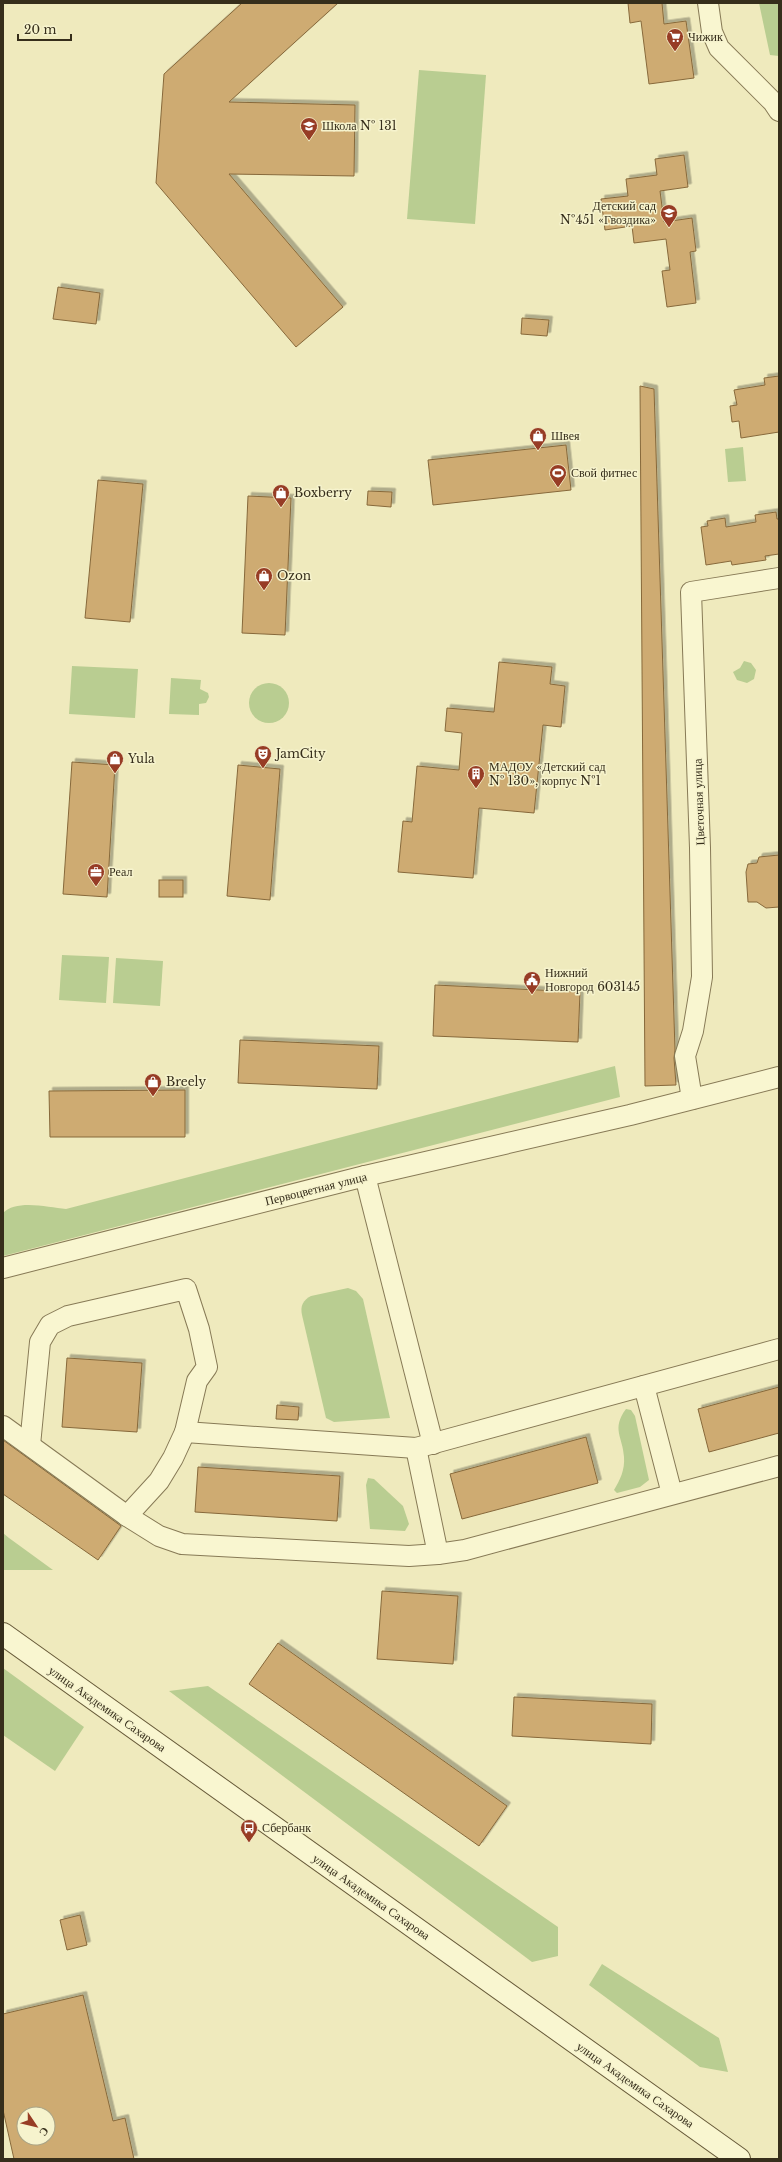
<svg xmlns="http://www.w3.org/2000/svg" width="782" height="2162" font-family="'Libre Baskerville',serif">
	<defs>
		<filter id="shadow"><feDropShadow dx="3.5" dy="-3.5" stdDeviation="0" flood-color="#0004"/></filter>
	</defs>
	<rect width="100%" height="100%" fill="#efeabd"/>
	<g fill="#b9cd91">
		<path d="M 759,3 L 779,3 L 779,56 L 770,55 Z"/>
		<path d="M 419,70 L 486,75 L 475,224 L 407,219 Z"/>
		<path d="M 743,447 L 746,481 L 728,482 L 725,449 Z"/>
		<path d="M 744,661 L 751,663 L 756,670 L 754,679 L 747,683 L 737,680 L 733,672 L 740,668 Z"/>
		<path d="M 72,666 L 138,669 L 135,718 L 69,714 Z"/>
		<path d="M 171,678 L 201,680 L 200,689 L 208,693 L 209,697 L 206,703 L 199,704 L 199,715 L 169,714 Z"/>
		<circle cx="269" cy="703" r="20"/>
		<path d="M 62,955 L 109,957 L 106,1003 L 59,1000 Z"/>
		<path d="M 116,958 L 163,961 L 160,1006 L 113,1003 Z"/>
		<path d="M 615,1066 L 620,1097 L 3,1256 L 3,1213 C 16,1199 48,1207 66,1209 Z"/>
		<path d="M 348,1288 L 356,1291 L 363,1299 L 390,1418 L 334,1422 L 326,1418 L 302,1315 C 300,1306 303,1300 311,1296 Z"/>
		<path d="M 626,1409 L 631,1410 L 635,1416 L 649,1480 L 640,1487 L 617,1493 L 614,1490 C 620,1480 625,1470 624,1457 C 623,1437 611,1429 626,1409 Z"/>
		<path d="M 368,1478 L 374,1479 L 403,1506 L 409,1524 L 405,1531 L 370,1529 L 366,1485 Z"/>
		<path d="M 3,1533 L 9,1538 L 53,1570 L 3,1570 Z"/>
		<path d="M 3,1668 L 84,1727 L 55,1771 L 3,1735 Z"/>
		<path d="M 208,1686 L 558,1927 L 558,1956 L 532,1962 L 169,1691 Z"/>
		<path d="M 602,1964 L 719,2038 L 728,2072 L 700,2067 L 589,1985 Z"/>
	</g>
	<g fill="#ceab72" stroke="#87693b" fill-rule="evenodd" filter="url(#shadow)">
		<path d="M 242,3 L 338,3 L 229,102 L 355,105 L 354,176 L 229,174 L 343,307 L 296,347 L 156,183 L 164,74 Z"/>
		<path d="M 628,3 L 662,3 L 664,24 L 686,21 L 694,78 L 649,84 L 641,21 L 630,23 Z"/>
		<path d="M 684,155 L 688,187 L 660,191 L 664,222 L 692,218 L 696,251 L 690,252 L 696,303 L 667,307 L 662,271 L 670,270 L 666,239 L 634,243 L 632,226 L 605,230 L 601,199 L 628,196 L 626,179 L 657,175 L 655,159 Z"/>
		<path d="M 58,287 L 100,293 L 96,324 L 53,319 Z"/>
		<path d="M 522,318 L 549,320 L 547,336 L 521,334 Z"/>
		<path d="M 779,376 L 779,432 L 741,438 L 739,421 L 732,422 L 730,406 L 737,405 L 734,390 L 765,385 L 764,378 Z"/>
		<path d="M 640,386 L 654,389 L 675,1050 L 674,1058 L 676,1085 L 645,1086 Z"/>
		<path d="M 566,445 L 571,490 L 433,505 L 428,460 Z"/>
		<path d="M 98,480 L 143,484 L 130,622 L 85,618 Z"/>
		<path d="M 368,491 L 392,492 L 391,507 L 367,505 Z"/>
		<path d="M 248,496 L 291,498 L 285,635 L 242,633 Z"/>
		<path d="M 776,512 L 777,519 L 779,519 L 779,554 L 765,556 L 766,560 L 732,565 L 731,561 L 706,565 L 701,527 L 708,526 L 707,521 L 725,518 L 726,527 L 756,522 L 755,515 Z"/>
		<path d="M 499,662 L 552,667 L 550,684 L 565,686 L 561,727 L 543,725 L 534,813 L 479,808 L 473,878 L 398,872 L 403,821 L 412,822 L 417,766 L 459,770 L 462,733 L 445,731 L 447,708 L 494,712 Z"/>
		<path d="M 72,762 L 115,765 L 107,897 L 63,894 Z"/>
		<path d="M 238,765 L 280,769 L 270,900 L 227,896 Z"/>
		<path d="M 779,855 L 779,907 L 766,908 L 757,902 L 748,902 L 746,872 L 748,864 L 757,863 L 759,857 Z"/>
		<rect x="159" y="880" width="24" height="17"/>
		<path d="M 435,985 L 580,992 L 578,1042 L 433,1036 Z"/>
		<path d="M 240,1040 L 379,1046 L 377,1089 L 238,1083 Z"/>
		<path d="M 185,1090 L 185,1137 L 50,1137 L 49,1091 Z"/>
		<path d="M 67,1358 L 142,1363 L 137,1432 L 62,1427 Z"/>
		<path d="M 779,1387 L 779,1433 L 709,1452 L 698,1409 Z"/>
		<path d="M 277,1405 L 299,1407 L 298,1420 L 276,1419 Z"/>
		<path d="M 586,1437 L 598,1483 L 462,1519 L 450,1474 Z"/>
		<path d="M 3,1440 L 121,1526 L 98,1560 L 3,1494 Z"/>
		<path d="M 198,1467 L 340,1476 L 337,1521 L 195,1512 Z"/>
		<path d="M 382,1591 L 458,1596 L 453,1664 L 377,1659 Z"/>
		<path d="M 278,1643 L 507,1806 L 479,1846 L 249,1684 Z"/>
		<path d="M 514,1697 L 652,1704 L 651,1744 L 512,1736 Z"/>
		<path d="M 80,1915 L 87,1945 L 67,1950 L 60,1920 Z"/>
		<path d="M 83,1995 L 113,2121 L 125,2118 L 134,2159 L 14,2159 L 3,2110 L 3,2014 ZM 24,2114 L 48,2114 L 48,2138 L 24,2138 Z"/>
	</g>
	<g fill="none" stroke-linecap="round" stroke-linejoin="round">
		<defs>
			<g id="minor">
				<path d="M 708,3 L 712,32 L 719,48 L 773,102 L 779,111"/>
				<path d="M 692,1099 L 685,1056 L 693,1031 L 702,977 L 700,848 L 691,592 L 779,578"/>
				<path d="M 365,1176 L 433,1444"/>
				<path d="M 3,1268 L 365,1176 L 630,1115 L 779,1077"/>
				<path d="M 644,1386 L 672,1494"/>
				<path d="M 3,1426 L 127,1516 L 159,1536 L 182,1544 L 409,1556 L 438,1554 L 465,1550 L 779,1466"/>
				<path d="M 185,1432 L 416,1448 L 779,1349"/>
				<path d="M 30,1445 L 40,1342 L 50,1325 L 68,1316 L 186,1289 L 199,1329 L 207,1367 L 197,1381 L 185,1432 L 173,1458 L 159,1481 L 127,1516"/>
				<path d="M 416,1448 L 438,1554"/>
			</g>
			<path id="secondary" d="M 3,1634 L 739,2159"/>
		</defs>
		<use href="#minor" stroke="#877a56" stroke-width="22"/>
		<use href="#secondary" stroke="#685b3a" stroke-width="24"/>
		<use href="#minor" stroke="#f9f6d0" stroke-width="20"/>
		<use href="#secondary" stroke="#f9f6d0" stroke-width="22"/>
	</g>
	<defs>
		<symbol id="supermarket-pin" viewBox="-11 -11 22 30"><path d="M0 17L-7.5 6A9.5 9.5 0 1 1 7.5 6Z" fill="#973c25" stroke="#f6f3cd"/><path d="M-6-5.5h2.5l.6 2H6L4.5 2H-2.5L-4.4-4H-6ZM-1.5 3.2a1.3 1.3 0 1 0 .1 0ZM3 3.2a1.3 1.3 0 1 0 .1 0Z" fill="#fff"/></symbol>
		<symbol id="school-pin" viewBox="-11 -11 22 30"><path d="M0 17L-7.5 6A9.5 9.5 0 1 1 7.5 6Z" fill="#973c25" stroke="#f6f3cd"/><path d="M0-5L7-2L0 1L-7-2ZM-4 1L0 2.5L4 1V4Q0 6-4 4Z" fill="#fff"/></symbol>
		<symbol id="shop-pin" viewBox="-11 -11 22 30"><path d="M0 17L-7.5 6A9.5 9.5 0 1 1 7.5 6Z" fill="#973c25" stroke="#f6f3cd"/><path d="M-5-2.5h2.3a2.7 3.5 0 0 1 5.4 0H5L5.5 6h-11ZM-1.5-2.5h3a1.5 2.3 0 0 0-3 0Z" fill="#fff"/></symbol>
		<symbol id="stadium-pin" viewBox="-11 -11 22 30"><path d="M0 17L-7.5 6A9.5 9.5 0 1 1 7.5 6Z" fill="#973c25" stroke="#f6f3cd"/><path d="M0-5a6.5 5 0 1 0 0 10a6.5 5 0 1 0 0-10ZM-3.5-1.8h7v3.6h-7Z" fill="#fff"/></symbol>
		<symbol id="theatre-pin" viewBox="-11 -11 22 30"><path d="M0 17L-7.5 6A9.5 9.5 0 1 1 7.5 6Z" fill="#973c25" stroke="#f6f3cd"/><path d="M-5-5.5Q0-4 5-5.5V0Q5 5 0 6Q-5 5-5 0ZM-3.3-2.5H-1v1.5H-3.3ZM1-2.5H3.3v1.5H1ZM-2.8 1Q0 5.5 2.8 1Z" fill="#fff"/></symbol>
		<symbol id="building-pin" viewBox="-11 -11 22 30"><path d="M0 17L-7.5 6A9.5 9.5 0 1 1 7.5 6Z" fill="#973c25" stroke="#f6f3cd"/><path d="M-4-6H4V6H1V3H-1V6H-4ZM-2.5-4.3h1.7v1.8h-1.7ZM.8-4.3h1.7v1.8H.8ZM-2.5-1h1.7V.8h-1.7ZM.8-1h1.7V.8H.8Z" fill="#fff"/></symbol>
		<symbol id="office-pin" viewBox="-11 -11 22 30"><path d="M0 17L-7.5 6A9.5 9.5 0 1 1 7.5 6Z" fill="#973c25" stroke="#f6f3cd"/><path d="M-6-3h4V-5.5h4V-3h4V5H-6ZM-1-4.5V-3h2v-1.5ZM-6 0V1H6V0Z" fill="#fff"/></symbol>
		<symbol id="civic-pin" viewBox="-11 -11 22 30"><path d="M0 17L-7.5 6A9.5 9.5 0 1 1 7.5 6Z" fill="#973c25" stroke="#f6f3cd"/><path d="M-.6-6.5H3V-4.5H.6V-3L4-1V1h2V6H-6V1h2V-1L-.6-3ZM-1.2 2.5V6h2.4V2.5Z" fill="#fff"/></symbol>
		<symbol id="bus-pin" viewBox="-11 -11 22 30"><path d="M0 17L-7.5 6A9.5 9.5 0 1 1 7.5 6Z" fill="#973c25" stroke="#f6f3cd"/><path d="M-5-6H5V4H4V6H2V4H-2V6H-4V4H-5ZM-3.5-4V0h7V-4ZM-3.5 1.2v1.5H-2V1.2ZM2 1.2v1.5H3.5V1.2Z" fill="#fff"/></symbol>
	</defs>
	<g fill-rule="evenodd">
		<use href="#supermarket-pin" x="665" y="27" width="20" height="27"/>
		<use href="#school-pin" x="299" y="116" width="20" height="27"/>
		<use href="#school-pin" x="659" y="203" width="20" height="27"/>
		<use href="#shop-pin" x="528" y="426" width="20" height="27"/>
		<use href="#stadium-pin" x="548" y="463" width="20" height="27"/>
		<use href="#shop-pin" x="271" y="483" width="20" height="27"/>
		<use href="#shop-pin" x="254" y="566" width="20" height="27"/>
		<use href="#theatre-pin" x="253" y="744" width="20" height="27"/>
		<use href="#shop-pin" x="105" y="749" width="20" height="27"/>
		<use href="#building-pin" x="466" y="764" width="20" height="27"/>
		<use href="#office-pin" x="86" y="862" width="20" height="27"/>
		<use href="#civic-pin" x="522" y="970" width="20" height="27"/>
		<use href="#shop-pin" x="143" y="1072" width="20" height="27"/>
		<use href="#bus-pin" x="239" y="1818" width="20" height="27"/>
	</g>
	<g text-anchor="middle" stroke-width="3" stroke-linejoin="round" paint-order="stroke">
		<g font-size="12" fill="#362e1b" stroke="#f6f3cd" text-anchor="start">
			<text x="688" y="41">Чижик</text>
			<text x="322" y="130">Школа № 131</text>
			<text x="656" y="210" text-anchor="end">Детский сад<tspan x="656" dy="14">№451 «Гвоздика»</tspan></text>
			<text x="551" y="440">Швея</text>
			<text x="571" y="477">Свой фитнес</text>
			<text x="294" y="497">Boxberry</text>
			<text x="277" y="580">Ozon</text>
			<text x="276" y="758">JamCity</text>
			<text x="128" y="763">Yula</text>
			<text x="489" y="771">МАДОУ «Детский сад<tspan x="489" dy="14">№ 130», корпус №1</tspan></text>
			<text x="109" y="876">Реал</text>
			<text x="545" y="977">Нижний<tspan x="545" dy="14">Новгород 603145</tspan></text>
			<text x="166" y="1086">Breely</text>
			<text x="262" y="1832">Сбербанк</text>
		</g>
		<g font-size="12" fill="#362e1b" stroke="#f6f3cd">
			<text transform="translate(699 802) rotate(-92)" y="4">Цветочная улица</text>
			<text transform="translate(316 1189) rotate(-14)" y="4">Первоцветная улица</text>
			<text transform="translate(107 1709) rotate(35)" y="4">улица Академика Сахарова</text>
			<text transform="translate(371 1897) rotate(35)" y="4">улица Академика Сахарова</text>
			<text transform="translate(635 2085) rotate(35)" y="4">улица Академика Сахарова</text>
		</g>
	</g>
	<rect width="782" height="2162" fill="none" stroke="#362e1b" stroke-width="8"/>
	<g transform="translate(36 2126) rotate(125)"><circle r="19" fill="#f6f3cd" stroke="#a9a486"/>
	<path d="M0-3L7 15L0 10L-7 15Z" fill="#973c25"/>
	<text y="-6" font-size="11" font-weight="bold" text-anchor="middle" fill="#362e1b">С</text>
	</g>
	<path d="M18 34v6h53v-6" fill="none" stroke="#362e1b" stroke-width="2"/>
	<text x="24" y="34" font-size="12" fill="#362e1b" stroke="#f6f3cd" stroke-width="3" paint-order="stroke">20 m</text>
</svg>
